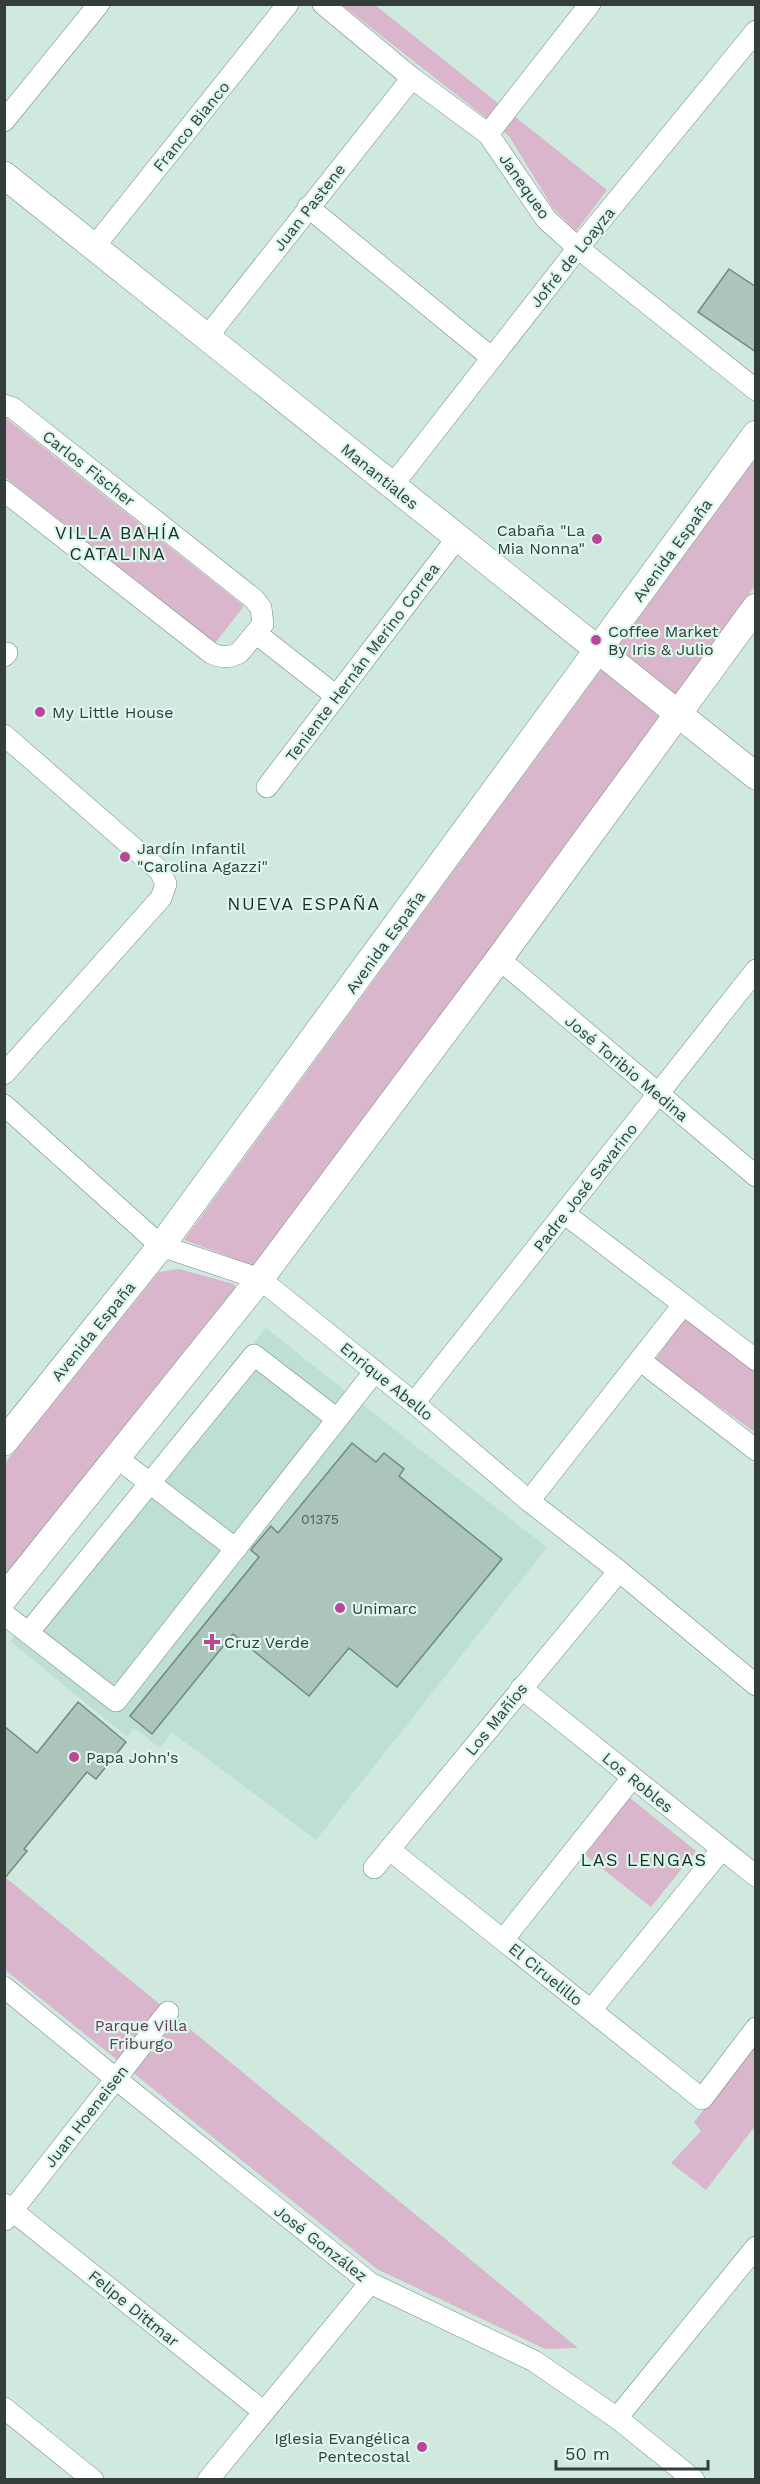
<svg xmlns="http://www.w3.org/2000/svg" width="760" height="2484" font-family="'Work Sans',sans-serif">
	<rect width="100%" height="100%" fill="#cfe9df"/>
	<path fill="#bde0d2" d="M 266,1328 L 400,1434 L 547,1547 L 316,1840 L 171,1732 L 160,1748 L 134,1728 L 127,1737 L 10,1641 Z"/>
	<g fill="#d9b6cb">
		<path d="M 342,5 L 375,5 L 607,190 L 576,231 L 553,208 L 509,136 Z"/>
		<path d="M 6,418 L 244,606 L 215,643 L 5,477 Z"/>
		<path d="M 755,459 L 755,586 L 257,1267 L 184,1240 Z"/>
		<path d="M 179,1269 L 234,1284 L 238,1295 L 5,1584 L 5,1463 L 159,1272 Z"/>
		<path d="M 684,1319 L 755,1371 L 755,1428 L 753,1431 L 655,1360 Z"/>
		<path d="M 630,1798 L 696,1851 L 651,1907 L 585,1855 Z"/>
		<path d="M 5,1877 L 578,2348 L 545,2349 L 377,2269 L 4,1969 Z"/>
		<path d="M 755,2047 L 755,2126 L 706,2190 L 671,2163 L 701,2131 L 694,2122 Z"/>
	</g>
	<g fill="#abc5bb" stroke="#718a80" stroke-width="1.5">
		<path d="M 729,269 L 756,287 L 756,352 L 698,312 Z"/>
		<path d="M 352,1443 L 376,1462 L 384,1453 L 404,1469 L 399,1476 L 502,1559 L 397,1687 L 349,1648 L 309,1696 L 233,1634 L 152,1734 L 130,1716 L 259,1557 L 251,1550 L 253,1547 L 271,1526 L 278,1533 Z"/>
		<path d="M 78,1702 L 126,1742 L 96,1779 L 87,1772 L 24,1849 L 27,1851 L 4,1879 L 4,1726 L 37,1753 Z"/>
	</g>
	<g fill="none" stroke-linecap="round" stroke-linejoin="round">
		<defs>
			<g id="minor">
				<path d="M 323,4 L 412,78 L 488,134 L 546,219 L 578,248 L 756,390"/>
				<path d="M 4,121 L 99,4"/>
				<path d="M 488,134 L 590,4"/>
				<path d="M 308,207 L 492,358"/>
				<path d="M 94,247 L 288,4"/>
				<path d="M 207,337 L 412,78"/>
				<path d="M 4,405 L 13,408 L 254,599 L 261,608 L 263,624 L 239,653 C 230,658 221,658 211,653 L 4,491"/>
				<path d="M 392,486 L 578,248 L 756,31"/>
				<path d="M 257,634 L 336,696"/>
				<path d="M 4,656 L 7,653"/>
				<path d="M 4,735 L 160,871 L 166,884 L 161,898 L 4,1074"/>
				<path d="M 267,787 L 457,538"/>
				<path d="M 499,959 L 756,1176"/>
				<path d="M 4,1105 L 161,1246 L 260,1279 L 414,1403 L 529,1501 L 619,1571 L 756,1685"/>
				<path d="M 565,1214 L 756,1360"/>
				<path d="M 641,1361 L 756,1450"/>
				<path d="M 414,1403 L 756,970"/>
				<path d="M 117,1458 L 236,1549"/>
				<path d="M 529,1501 L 683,1305"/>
				<path d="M 4,1614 L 116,1701 L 375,1371"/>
				<path d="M 28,1633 L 254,1355 L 337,1419"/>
				<path d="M 521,1688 L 756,1876"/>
				<path d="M 390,1850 L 702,2099 L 756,2028"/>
				<path d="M 374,1868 L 619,1571"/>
				<path d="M 503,1940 L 632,1778"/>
				<path d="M 4,1987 L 116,2079 L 370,2283 L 534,2361 L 617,2418 L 694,2480"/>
				<path d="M 591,2010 L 722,1849"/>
				<path d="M 4,2204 L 264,2412"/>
				<path d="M 5,2220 L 168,2012"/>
				<path d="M 4,2408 L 93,2480"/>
				<path d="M 617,2418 L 756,2247"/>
				<path d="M 208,2480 L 370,2283"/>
			</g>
			<g id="major">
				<path d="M 4,175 L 756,776"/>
				<path d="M 4,1442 L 161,1246 L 756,434"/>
				<path d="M 4,1598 L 260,1279 L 499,959 L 756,607"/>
			</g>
		</defs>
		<use href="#minor" stroke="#70897f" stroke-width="22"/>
		<use href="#major" stroke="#70897f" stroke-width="28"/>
		<use href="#minor" stroke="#fff" stroke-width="21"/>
		<use href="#major" stroke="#fff" stroke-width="27"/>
	</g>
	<g fill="#bd4599" stroke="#dcf7ec" stroke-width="2">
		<circle cx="597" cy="539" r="6"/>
		<circle cx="596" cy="640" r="6"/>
		<circle cx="40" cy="712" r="6"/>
		<circle cx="125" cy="857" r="6"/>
		<circle cx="340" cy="1608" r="6"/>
		<path d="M209 1633h6v6h6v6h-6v6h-6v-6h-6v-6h6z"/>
		<circle cx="74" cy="1757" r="6"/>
		<circle cx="422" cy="2447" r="6"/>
	</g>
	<g text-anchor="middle" stroke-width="4.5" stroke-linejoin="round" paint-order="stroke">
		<g font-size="14" fill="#515f5a">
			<text x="320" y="1524">01375</text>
		</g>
		<g font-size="16" fill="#333d39" stroke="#dcf7ec">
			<text transform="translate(191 126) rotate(-51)" y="6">Franco Bianco</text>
			<text transform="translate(525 186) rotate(55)" y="6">Janequeo</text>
			<text transform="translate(309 207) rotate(-52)" y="6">Juan Pastene</text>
			<text transform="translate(572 257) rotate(-51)" y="6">Jofré de Loayza</text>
			<text transform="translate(89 468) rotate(38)" y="6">Carlos Fischer</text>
			<text transform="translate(380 476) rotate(39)" y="6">Manantiales</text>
			<text transform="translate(672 550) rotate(-54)" y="6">Avenida España</text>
			<text transform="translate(362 662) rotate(-53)" y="6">Teniente Hernán Merino Correa</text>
			<text transform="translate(385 942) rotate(-54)" y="6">Avenida España</text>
			<text transform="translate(627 1068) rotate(40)" y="6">José Toribio Medina</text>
			<text transform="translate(585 1187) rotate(-52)" y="6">Padre José Savarino</text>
			<text transform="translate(93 1331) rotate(-51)" y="6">Avenida España</text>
			<text transform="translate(387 1381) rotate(39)" y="6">Enrique Abello</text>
			<text transform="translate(496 1719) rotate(-51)" y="6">Los Mañíos</text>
			<text transform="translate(638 1782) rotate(39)" y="6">Los Robles</text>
			<text transform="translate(546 1974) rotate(39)" y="6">El Ciruelillo</text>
			<text transform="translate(86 2116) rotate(-52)" y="6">Juan Hoeneisen</text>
			<text transform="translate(321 2243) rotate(38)" y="6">José González</text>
			<text transform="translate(134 2308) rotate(39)" y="6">Felipe Dittmar</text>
		</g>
		<g font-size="16" fill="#333d39" stroke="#dcf7ec" text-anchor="start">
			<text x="585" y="536" text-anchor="end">Cabaña "La<tspan x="585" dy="18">Mia Nonna"</tspan></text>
			<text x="608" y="637">Coffee Market<tspan x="608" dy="18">By Iris &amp; Julio</tspan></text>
			<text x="52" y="718">My Little House</text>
			<text x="137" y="854">Jardín Infantil<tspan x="137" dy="18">"Carolina Agazzi"</tspan></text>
			<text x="352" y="1614">Unimarc</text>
			<text x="224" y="1648">Cruz Verde</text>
			<text x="86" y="1763">Papa John's</text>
			<text x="410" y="2444" text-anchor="end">Iglesia Evangélica<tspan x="410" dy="18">Pentecostal</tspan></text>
		</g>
		<g font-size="16" fill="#6b3a5a" stroke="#dcf7ec">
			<text x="141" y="2031">Parque Villa<tspan x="141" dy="18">Friburgo</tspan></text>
		</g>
		<g font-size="18" letter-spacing="1.5" fill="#1a2f28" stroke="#dcf7ec">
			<text x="118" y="539">VILLA BAHÍA<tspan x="118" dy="21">CATALINA</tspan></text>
			<text x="304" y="910">NUEVA ESPAÑA</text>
			<text x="644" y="1866">LAS LENGAS</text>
		</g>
	</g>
	<rect width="760" height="2484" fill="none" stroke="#333d39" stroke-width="12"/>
	<path d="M556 2460v9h152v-9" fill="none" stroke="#333d39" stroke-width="3"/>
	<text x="565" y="2460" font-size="18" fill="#333d39" stroke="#dcf7ec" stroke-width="4.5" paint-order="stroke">50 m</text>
</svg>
